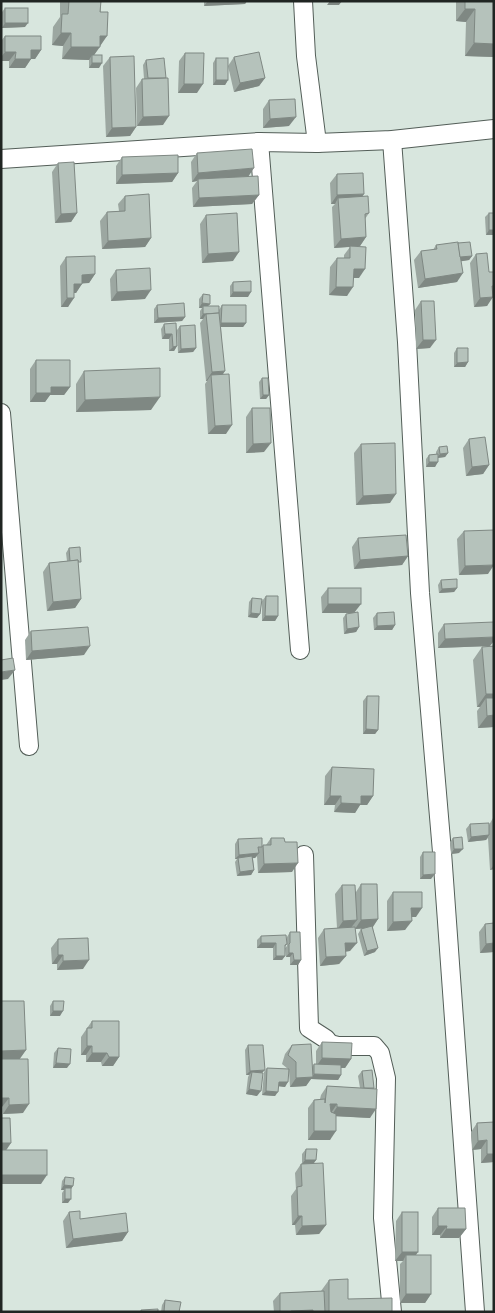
<svg xmlns="http://www.w3.org/2000/svg" width="495" height="1313" font-family="'Nunito Sans',sans-serif">
	<rect width="100%" height="100%" fill="#d8e6de"/>
	<g fill="none" stroke-linecap="round" stroke-linejoin="round">
		<defs>
			<g id="street">
				<path d="M 303,1 L 306,56 L 317,143"/>
				<path d="M 392,140 L 407,342 L 420,593 L 442,852 L 475,1312"/>
				<path d="M 259,142 L 300,650"/>
				<path d="M 1,159 L 259,142 L 317,143 L 392,140 L 494,129"/>
				<path d="M 1,413 L 29,746"/>
				<path d="M 304,855 L 309,1028 L 326,1039 L 330,1044 L 338,1046 L 374,1046 L 380,1053 L 386,1078 L 383,1218 L 392,1312"/>
			</g>
		</defs>
		<use href="#street" stroke="#535e58" stroke-width="20"/>
		<use href="#street" stroke="#fff" stroke-width="18"/>
	</g>
	<g fill="#9ca7a1">
		<path d="M 60,1 L 101,1 L 100,47 L 94,55 L 99,68 L 89,68 L 89,60 L 62,59 L 63,46 L 52,45 L 53,27 L 60,17 Z"/>
		<path d="M 204,1 L 247,1 L 245,4 L 204,6 Z"/>
		<path d="M 456,1 L 494,1 L 494,57 L 465,56 L 466,22 L 456,21 Z"/>
		<path d="M 5,8 L 25,27 L 2,28 L 2,12 Z"/>
		<path d="M 5,36 L 41,50 L 35,59 L 31,59 L 25,68 L 9,68 L 9,61 L 1,61 L 1,41 Z"/>
		<path d="M 185,53 L 197,93 L 178,93 L 179,61 Z"/>
		<path d="M 110,57 L 136,127 L 130,136 L 106,137 L 103,66 Z"/>
		<path d="M 234,57 L 265,78 L 259,86 L 234,92 L 228,66 Z"/>
		<path d="M 216,58 L 228,80 L 225,85 L 213,85 L 213,63 Z"/>
		<path d="M 146,60 L 166,78 L 163,125 L 137,126 L 136,88 L 142,79 L 144,79 L 143,65 Z"/>
		<path d="M 269,100 L 289,126 L 263,128 L 263,109 Z"/>
		<path d="M 197,153 L 248,177 L 259,195 L 252,204 L 193,207 L 192,188 L 197,181 L 192,182 L 191,162 Z"/>
		<path d="M 122,157 L 178,173 L 172,182 L 116,184 L 116,166 Z"/>
		<path d="M 58,163 L 77,213 L 71,222 L 55,223 L 52,172 Z"/>
		<path d="M 337,174 L 362,197 L 369,213 L 365,219 L 366,237 L 360,246 L 353,246 L 359,278 L 353,278 L 347,296 L 329,295 L 330,267 L 337,258 L 344,258 L 344,255 L 350,247 L 334,248 L 332,207 L 335,204 L 331,204 L 330,183 Z"/>
		<path d="M 125,196 L 151,238 L 145,247 L 102,249 L 100,221 L 107,212 L 119,211 L 118,204 Z"/>
		<path d="M 489,213 L 494,235 L 486,235 L 485,217 Z"/>
		<path d="M 206,215 L 233,261 L 202,263 L 200,224 Z"/>
		<path d="M 458,244 L 472,256 L 469,260 L 461,261 L 457,282 L 418,288 L 414,260 L 421,251 L 433,250 L 436,245 Z"/>
		<path d="M 476,254 L 489,272 L 494,291 L 487,306 L 474,307 L 470,263 Z"/>
		<path d="M 66,257 L 95,274 L 89,283 L 82,283 L 76,293 L 74,293 L 68,307 L 61,307 L 60,266 Z"/>
		<path d="M 116,270 L 145,299 L 111,301 L 110,279 Z"/>
		<path d="M 233,282 L 248,297 L 230,297 L 230,286 Z"/>
		<path d="M 203,294 L 210,304 L 208,306 L 219,310 L 222,305 L 246,323 L 243,327 L 221,327 L 226,434 L 208,434 L 205,384 L 207,381 L 206,381 L 200,323 L 203,319 L 200,319 L 200,311 L 202,308 L 199,308 L 199,299 Z"/>
		<path d="M 421,301 L 430,348 L 416,349 L 415,310 Z"/>
		<path d="M 157,305 L 185,317 L 182,321 L 154,323 L 154,309 Z"/>
		<path d="M 176,323 L 177,346 L 174,351 L 169,351 L 169,339 L 162,339 L 161,329 L 164,324 Z"/>
		<path d="M 180,326 L 196,348 L 193,352 L 178,353 L 177,330 Z"/>
		<path d="M 457,348 L 468,362 L 465,367 L 454,367 L 454,353 Z"/>
		<path d="M 36,360 L 70,387 L 64,395 L 50,395 L 45,402 L 30,402 L 30,369 Z"/>
		<path d="M 84,371 L 151,410 L 76,412 L 76,384 Z"/>
		<path d="M 262,378 L 269,395 L 266,399 L 260,399 L 259,382 Z"/>
		<path d="M 252,408 L 264,452 L 246,453 L 246,417 Z"/>
		<path d="M 469,439 L 489,465 L 483,474 L 466,476 L 463,448 Z"/>
		<path d="M 361,444 L 390,503 L 356,505 L 354,453 Z"/>
		<path d="M 439,447 L 448,453 L 445,457 L 438,458 L 435,467 L 426,467 L 426,459 L 429,455 L 436,454 L 436,452 Z"/>
		<path d="M 464,531 L 488,574 L 459,575 L 457,539 Z"/>
		<path d="M 358,538 L 408,556 L 402,565 L 354,569 L 352,547 Z"/>
		<path d="M 69,548 L 78,566 L 81,599 L 75,608 L 47,611 L 43,572 L 49,563 L 67,561 L 66,553 Z"/>
		<path d="M 441,580 L 457,588 L 454,592 L 439,593 L 438,585 Z"/>
		<path d="M 328,588 L 354,613 L 359,627 L 356,632 L 344,634 L 343,618 L 346,614 L 354,613 L 322,613 L 321,597 Z"/>
		<path d="M 266,596 L 278,616 L 275,621 L 262,621 L 262,601 Z"/>
		<path d="M 252,598 L 260,614 L 257,618 L 248,617 L 249,602 Z"/>
		<path d="M 377,613 L 395,625 L 392,630 L 374,630 L 373,618 Z"/>
		<path d="M 444,624 L 490,646 L 438,648 L 438,633 Z"/>
		<path d="M 31,631 L 84,655 L 26,660 L 25,640 Z"/>
		<path d="M 494,646 L 494,727 L 478,728 L 477,711 L 480,707 L 477,707 L 473,660 L 482,647 Z"/>
		<path d="M 367,696 L 378,730 L 375,734 L 363,734 L 363,701 Z"/>
		<path d="M 332,767 L 373,796 L 367,805 L 360,805 L 355,813 L 334,812 L 335,805 L 324,805 L 325,776 Z"/>
		<path d="M 493,818 L 494,869 L 490,870 L 488,838 L 486,840 L 468,842 L 466,829 L 470,824 L 489,825 Z"/>
		<path d="M 271,838 L 285,842 L 292,872 L 258,873 L 257,856 L 255,858 L 253,858 L 254,870 L 251,875 L 237,876 L 235,862 L 237,859 L 235,859 L 235,844 L 238,839 L 262,846 L 266,845 Z"/>
		<path d="M 453,838 L 459,853 L 451,854 L 450,842 Z"/>
		<path d="M 423,852 L 431,879 L 420,879 L 420,857 Z"/>
		<path d="M 361,884 L 378,919 L 373,927 L 375,952 L 364,956 L 358,934 L 361,929 L 364,928 L 355,929 L 350,951 L 345,952 L 346,956 L 339,964 L 320,966 L 318,938 L 324,929 L 337,928 L 335,894 L 342,885 L 356,892 Z"/>
		<path d="M 393,892 L 416,917 L 411,917 L 405,930 L 387,931 L 387,901 Z"/>
		<path d="M 494,923 L 494,952 L 480,953 L 479,932 L 485,924 Z"/>
		<path d="M 290,932 L 301,960 L 298,965 L 290,965 L 290,957 L 286,957 L 285,948 L 287,946 L 287,937 Z"/>
		<path d="M 261,936 L 287,944 L 285,947 L 285,956 L 282,960 L 273,960 L 273,948 L 257,948 L 257,940 Z"/>
		<path d="M 58,939 L 83,969 L 57,970 L 57,964 L 52,964 L 51,948 Z"/>
		<path d="M 1,1001 L 26,1050 L 19,1059 L 23,1113 L 3,1114 Z"/>
		<path d="M 53,1001 L 60,1016 L 50,1016 L 50,1006 Z"/>
		<path d="M 92,1021 L 119,1057 L 113,1066 L 102,1066 L 101,1062 L 86,1062 L 86,1055 L 81,1055 L 81,1037 Z"/>
		<path d="M 322,1042 L 351,1059 L 345,1068 L 341,1068 L 341,1075 L 338,1080 L 311,1079 L 306,1086 L 290,1087 L 289,1071 L 285,1087 L 279,1086 L 275,1096 L 262,1095 L 264,1072 L 267,1068 L 288,1069 L 282,1064 L 285,1054 L 292,1045 L 312,1067 L 314,1064 L 316,1064 L 316,1051 Z"/>
		<path d="M 248,1045 L 262,1073 L 257,1096 L 246,1094 L 248,1077 L 249,1075 L 246,1075 L 245,1050 Z"/>
		<path d="M 58,1048 L 67,1068 L 53,1068 L 54,1053 Z"/>
		<path d="M 362,1071 L 374,1088 L 370,1118 L 336,1116 L 330,1140 L 308,1140 L 308,1108 L 314,1100 L 320,1099 L 321,1095 L 327,1086 L 360,1088 L 358,1076 Z"/>
		<path d="M 494,1122 L 494,1162 L 481,1163 L 481,1149 L 472,1150 L 471,1132 L 477,1123 Z"/>
		<path d="M 306,1149 L 316,1160 L 314,1163 L 326,1225 L 319,1234 L 296,1235 L 295,1225 L 292,1225 L 291,1196 L 296,1189 L 295,1173 L 301,1164 L 302,1164 L 302,1154 Z"/>
		<path d="M 65,1177 L 73,1186 L 71,1189 L 68,1203 L 62,1203 L 62,1193 L 64,1190 L 61,1190 L 62,1181 Z"/>
		<path d="M 438,1208 L 466,1229 L 459,1238 L 440,1238 L 440,1235 L 432,1235 L 432,1217 Z"/>
		<path d="M 69,1212 L 80,1219 L 128,1232 L 122,1241 L 66,1248 L 63,1221 Z"/>
		<path d="M 402,1212 L 416,1255 L 431,1294 L 425,1303 L 400,1303 L 400,1264 L 403,1261 L 395,1261 L 396,1221 Z"/>
		<path d="M 329,1280 L 348,1299 L 392,1312 L 274,1312 L 273,1301 L 280,1293 L 321,1291 Z"/>
		<path d="M 165,1300 L 179,1312 L 161,1312 L 162,1305 Z"/>
	</g>
	<g fill="#7f8883">
		<path d="M 208,1 L 247,1 L 245,4 L 204,6 Z"/>
		<path d="M 330,1 L 342,1 L 339,5 L 327,5 Z"/>
		<path d="M 465,9 L 475,9 L 466,22 L 456,21 Z"/>
		<path d="M 5,23 L 28,23 L 25,27 L 2,28 Z"/>
		<path d="M 61,33 L 71,33 L 63,46 L 52,45 Z"/>
		<path d="M 100,36 L 107,36 L 92,58 L 92,55 L 89,60 L 62,59 L 71,47 Z"/>
		<path d="M 474,43 L 494,44 L 494,57 L 465,56 Z"/>
		<path d="M 31,50 L 41,50 L 35,59 L 25,59 Z"/>
		<path d="M 5,52 L 16,52 L 9,61 L 1,61 L 1,57 Z"/>
		<path d="M 15,59 L 31,59 L 25,68 L 9,68 Z"/>
		<path d="M 92,63 L 102,63 L 99,68 L 89,68 Z"/>
		<path d="M 265,78 L 259,86 L 234,92 L 240,83 Z"/>
		<path d="M 216,80 L 228,80 L 225,85 L 213,85 Z"/>
		<path d="M 184,84 L 203,84 L 197,93 L 178,93 Z"/>
		<path d="M 169,116 L 163,125 L 137,126 L 143,117 Z"/>
		<path d="M 296,117 L 289,126 L 263,128 L 270,119 Z"/>
		<path d="M 136,127 L 130,136 L 106,137 L 112,128 Z"/>
		<path d="M 254,168 L 248,177 L 198,179 L 197,181 L 192,182 L 198,173 Z"/>
		<path d="M 178,173 L 172,182 L 116,184 L 122,175 Z"/>
		<path d="M 364,194 L 358,203 L 338,198 L 335,204 L 331,204 L 337,195 Z"/>
		<path d="M 259,195 L 252,204 L 193,207 L 199,198 Z"/>
		<path d="M 77,213 L 71,222 L 55,223 L 61,214 Z"/>
		<path d="M 489,230 L 494,230 L 494,235 L 486,235 Z"/>
		<path d="M 366,237 L 360,246 L 334,248 L 341,239 Z"/>
		<path d="M 151,238 L 145,247 L 102,249 L 108,241 Z"/>
		<path d="M 239,252 L 233,261 L 202,263 L 208,254 Z"/>
		<path d="M 472,256 L 469,260 L 457,262 L 460,257 Z"/>
		<path d="M 354,269 L 365,269 L 359,278 L 347,278 Z"/>
		<path d="M 463,273 L 457,282 L 418,288 L 425,279 Z"/>
		<path d="M 95,274 L 89,283 L 76,284 L 82,275 Z"/>
		<path d="M 74,284 L 82,284 L 76,293 L 67,293 Z"/>
		<path d="M 336,287 L 353,287 L 347,296 L 329,295 Z"/>
		<path d="M 151,290 L 145,299 L 111,301 L 117,292 Z"/>
		<path d="M 233,292 L 251,292 L 248,297 L 230,297 Z"/>
		<path d="M 493,297 L 487,306 L 474,307 L 480,298 Z"/>
		<path d="M 67,298 L 74,298 L 68,307 L 61,307 Z"/>
		<path d="M 202,303 L 210,304 L 206,308 L 203,306 L 202,308 L 199,308 Z"/>
		<path d="M 203,314 L 206,314 L 203,319 L 200,319 Z"/>
		<path d="M 185,317 L 182,321 L 154,323 L 158,318 Z"/>
		<path d="M 221,323 L 246,323 L 243,327 L 218,327 Z"/>
		<path d="M 165,334 L 172,334 L 169,339 L 162,339 Z"/>
		<path d="M 423,340 L 436,340 L 430,348 L 416,349 Z"/>
		<path d="M 177,346 L 174,351 L 169,351 L 173,347 Z"/>
		<path d="M 196,348 L 193,352 L 178,353 L 181,349 Z"/>
		<path d="M 468,362 L 465,367 L 454,367 L 457,363 Z"/>
		<path d="M 225,371 L 219,380 L 211,375 L 207,381 L 206,381 L 212,372 Z"/>
		<path d="M 51,387 L 70,387 L 64,395 L 50,395 L 45,402 L 30,402 L 36,393 Z"/>
		<path d="M 263,395 L 269,395 L 266,399 L 260,399 Z"/>
		<path d="M 160,397 L 151,410 L 76,412 L 85,400 Z"/>
		<path d="M 232,425 L 226,434 L 208,434 L 215,426 Z"/>
		<path d="M 271,443 L 264,452 L 246,453 L 253,444 Z"/>
		<path d="M 448,453 L 445,457 L 437,458 L 440,454 Z"/>
		<path d="M 429,462 L 438,462 L 435,467 L 426,467 Z"/>
		<path d="M 489,465 L 483,474 L 466,476 L 472,467 Z"/>
		<path d="M 396,494 L 390,503 L 356,505 L 363,496 Z"/>
		<path d="M 408,556 L 402,565 L 354,569 L 360,560 Z"/>
		<path d="M 494,565 L 488,574 L 459,575 L 465,566 Z"/>
		<path d="M 457,588 L 454,592 L 439,593 L 442,589 Z"/>
		<path d="M 81,599 L 75,608 L 47,611 L 53,602 Z"/>
		<path d="M 328,604 L 361,604 L 354,613 L 322,613 Z"/>
		<path d="M 251,613 L 260,614 L 257,618 L 248,617 Z"/>
		<path d="M 265,616 L 278,616 L 275,621 L 262,621 Z"/>
		<path d="M 395,625 L 392,630 L 374,630 L 377,626 Z"/>
		<path d="M 359,627 L 356,632 L 344,634 L 347,629 Z"/>
		<path d="M 494,637 L 494,641 L 490,646 L 438,648 L 445,639 Z"/>
		<path d="M 90,646 L 84,655 L 26,660 L 32,651 Z"/>
		<path d="M 15,670 L 8,679 L 1,680 L 1,672 Z"/>
		<path d="M 486,694 L 494,694 L 494,696 L 487,706 L 486,698 L 480,707 L 477,707 Z"/>
		<path d="M 494,715 L 494,727 L 478,728 L 487,716 Z"/>
		<path d="M 366,729 L 378,730 L 375,734 L 363,734 Z"/>
		<path d="M 330,796 L 341,796 L 335,805 L 324,805 Z"/>
		<path d="M 361,796 L 373,796 L 367,805 L 360,805 L 355,813 L 334,812 L 341,803 Z"/>
		<path d="M 489,835 L 486,840 L 468,842 L 471,837 Z"/>
		<path d="M 454,849 L 463,849 L 459,853 L 451,854 Z"/>
		<path d="M 259,853 L 255,858 L 239,859 L 238,858 L 237,859 L 235,859 L 239,855 Z"/>
		<path d="M 298,863 L 292,872 L 258,873 L 264,864 Z"/>
		<path d="M 494,865 L 494,869 L 490,870 Z"/>
		<path d="M 254,870 L 251,875 L 237,876 L 240,872 Z"/>
		<path d="M 435,874 L 431,879 L 420,879 L 423,875 Z"/>
		<path d="M 411,908 L 422,908 L 416,917 L 405,917 Z"/>
		<path d="M 378,919 L 372,928 L 355,929 L 361,920 Z"/>
		<path d="M 357,920 L 350,929 L 337,930 L 343,921 Z"/>
		<path d="M 412,921 L 405,930 L 387,931 L 393,922 Z"/>
		<path d="M 261,943 L 276,943 L 273,948 L 257,948 Z"/>
		<path d="M 345,943 L 357,943 L 350,951 L 339,952 Z"/>
		<path d="M 494,943 L 494,952 L 480,953 L 486,944 Z"/>
		<path d="M 378,948 L 375,952 L 364,956 L 367,951 Z"/>
		<path d="M 289,953 L 293,953 L 290,957 L 286,957 Z"/>
		<path d="M 58,955 L 63,955 L 57,964 L 52,964 Z"/>
		<path d="M 276,956 L 285,956 L 282,960 L 273,960 Z"/>
		<path d="M 346,956 L 339,964 L 320,966 L 326,957 Z"/>
		<path d="M 89,960 L 83,969 L 57,970 L 63,961 Z"/>
		<path d="M 294,960 L 301,960 L 298,965 L 290,965 Z"/>
		<path d="M 53,1011 L 63,1011 L 60,1016 L 50,1016 Z"/>
		<path d="M 87,1046 L 92,1046 L 86,1055 L 81,1055 Z"/>
		<path d="M 26,1050 L 17,1063 L 1,1063 L 1,1051 Z"/>
		<path d="M 92,1053 L 107,1053 L 101,1062 L 86,1062 Z"/>
		<path d="M 109,1057 L 119,1057 L 113,1066 L 102,1066 Z"/>
		<path d="M 322,1058 L 351,1059 L 345,1068 L 316,1067 Z"/>
		<path d="M 56,1063 L 70,1064 L 67,1068 L 53,1068 Z"/>
		<path d="M 265,1070 L 261,1074 L 252,1072 L 249,1075 L 246,1075 L 250,1071 Z"/>
		<path d="M 314,1074 L 341,1075 L 338,1080 L 311,1079 L 306,1086 L 290,1087 L 296,1078 L 312,1077 Z"/>
		<path d="M 279,1082 L 288,1082 L 285,1087 L 276,1086 Z"/>
		<path d="M 249,1089 L 261,1091 L 257,1096 L 246,1094 Z"/>
		<path d="M 266,1091 L 278,1092 L 275,1096 L 262,1095 Z"/>
		<path d="M 1,1098 L 9,1098 L 2,1107 L 1,1107 Z"/>
		<path d="M 29,1104 L 23,1113 L 3,1114 L 9,1105 Z"/>
		<path d="M 330,1104 L 337,1104 L 331,1113 Z"/>
		<path d="M 337,1107 L 376,1109 L 370,1118 L 331,1116 Z"/>
		<path d="M 314,1131 L 336,1131 L 330,1140 L 308,1140 Z"/>
		<path d="M 487,1140 L 481,1149 L 472,1150 L 478,1141 Z"/>
		<path d="M 1,1143 L 11,1143 L 5,1152 L 1,1152 Z"/>
		<path d="M 487,1154 L 494,1154 L 494,1162 L 481,1163 Z"/>
		<path d="M 305,1160 L 316,1160 L 313,1164 L 302,1164 Z"/>
		<path d="M 1,1175 L 47,1175 L 41,1184 L 1,1184 Z"/>
		<path d="M 64,1185 L 73,1186 L 70,1190 L 65,1188 L 64,1190 L 61,1190 Z"/>
		<path d="M 65,1199 L 71,1199 L 68,1203 L 62,1203 Z"/>
		<path d="M 298,1216 L 302,1216 L 295,1225 L 292,1225 Z"/>
		<path d="M 326,1225 L 319,1234 L 296,1235 L 302,1226 Z"/>
		<path d="M 438,1226 L 447,1226 L 440,1235 L 432,1235 Z"/>
		<path d="M 446,1229 L 466,1229 L 459,1238 L 440,1238 Z"/>
		<path d="M 128,1232 L 122,1241 L 66,1248 L 73,1239 Z"/>
		<path d="M 402,1252 L 418,1252 L 412,1261 L 406,1255 L 403,1261 L 395,1261 Z"/>
		<path d="M 406,1294 L 431,1294 L 425,1303 L 400,1303 Z"/>
		<path d="M 313,1310 L 312,1312 L 290,1312 L 291,1311 Z"/>
	</g>
	<g fill="#b5c2bb" stroke="#7f8883">
		<path d="M 69,1 L 101,1 L 100,12 L 108,12 L 107,36 L 100,36 L 100,47 L 71,47 L 71,33 L 61,33 L 62,14 L 68,14 Z"/>
		<path d="M 465,1 L 494,1 L 494,44 L 474,43 L 475,9 L 465,9 Z"/>
		<rect x="5" y="8" width="23" height="15"/>
		<path d="M 5,36 L 41,36 L 41,50 L 31,50 L 31,59 L 15,59 L 16,52 L 5,52 Z"/>
		<path d="M 259,52 L 265,78 L 240,83 L 234,57 Z"/>
		<path d="M 185,53 L 204,53 L 203,84 L 184,84 Z"/>
		<rect x="92" y="55" width="10" height="8"/>
		<path d="M 134,56 L 136,127 L 112,128 L 110,57 Z"/>
		<path d="M 164,58 L 166,78 L 148,78 L 146,60 Z"/>
		<rect x="216" y="58" width="12" height="22"/>
		<path d="M 168,78 L 169,116 L 143,117 L 142,79 Z"/>
		<path d="M 295,99 L 296,117 L 270,119 L 269,100 Z"/>
		<path d="M 252,149 L 254,168 L 198,173 L 197,153 Z"/>
		<path d="M 178,155 L 178,173 L 122,175 L 122,157 Z"/>
		<path d="M 74,162 L 77,213 L 61,214 L 58,163 Z"/>
		<path d="M 363,173 L 364,194 L 337,195 L 337,174 Z"/>
		<path d="M 258,176 L 259,195 L 199,198 L 198,179 Z"/>
		<path d="M 149,194 L 151,238 L 108,241 L 107,212 L 125,211 L 125,196 Z"/>
		<path d="M 368,196 L 369,213 L 365,214 L 366,237 L 341,239 L 338,198 Z"/>
		<path d="M 237,213 L 239,252 L 208,254 L 206,215 Z"/>
		<rect x="489" y="213" width="5" height="17"/>
		<path d="M 458,242 L 463,273 L 425,279 L 421,251 L 437,249 L 436,245 Z"/>
		<path d="M 470,242 L 472,256 L 460,257 L 458,243 Z"/>
		<path d="M 350,246 L 366,247 L 365,269 L 354,269 L 353,287 L 336,287 L 337,258 L 350,258 Z"/>
		<path d="M 487,253 L 489,272 L 494,272 L 494,286 L 492,286 L 493,297 L 480,298 L 476,254 Z"/>
		<path d="M 95,256 L 95,274 L 82,275 L 82,284 L 74,284 L 74,298 L 67,298 L 66,257 Z"/>
		<path d="M 150,268 L 151,290 L 117,292 L 116,270 Z"/>
		<path d="M 251,281 L 251,292 L 233,292 L 233,282 Z"/>
		<path d="M 203,294 L 210,295 L 210,304 L 202,303 Z"/>
		<path d="M 421,301 L 434,301 L 436,340 L 423,340 Z"/>
		<path d="M 184,303 L 185,317 L 158,318 L 157,305 Z"/>
		<path d="M 222,305 L 246,305 L 246,323 L 221,323 Z"/>
		<path d="M 203,306 L 219,306 L 219,313 L 203,314 Z"/>
		<path d="M 219,313 L 225,371 L 212,372 L 206,314 Z"/>
		<path d="M 176,323 L 177,346 L 173,347 L 172,334 L 165,334 L 164,324 Z"/>
		<path d="M 195,325 L 196,348 L 181,349 L 180,326 Z"/>
		<path d="M 457,348 L 468,348 L 468,362 L 457,363 Z"/>
		<path d="M 36,360 L 70,360 L 70,387 L 51,387 L 51,393 L 36,393 Z"/>
		<path d="M 160,368 L 160,397 L 85,400 L 84,371 Z"/>
		<path d="M 229,374 L 232,425 L 215,426 L 211,375 Z"/>
		<path d="M 262,378 L 268,378 L 269,395 L 263,395 Z"/>
		<path d="M 252,408 L 270,408 L 271,443 L 253,444 Z"/>
		<path d="M 485,437 L 489,465 L 472,467 L 469,439 Z"/>
		<path d="M 395,443 L 396,494 L 363,496 L 361,444 Z"/>
		<path d="M 447,446 L 448,453 L 440,454 L 439,447 Z"/>
		<path d="M 438,454 L 438,462 L 429,462 L 429,455 Z"/>
		<path d="M 494,530 L 494,565 L 465,566 L 464,531 Z"/>
		<path d="M 406,535 L 408,556 L 360,560 L 358,538 Z"/>
		<path d="M 80,547 L 81,562 L 78,562 L 78,560 L 70,561 L 69,548 Z"/>
		<path d="M 78,560 L 81,599 L 53,602 L 49,563 Z"/>
		<path d="M 457,579 L 457,588 L 442,589 L 441,580 Z"/>
		<rect x="328" y="588" width="33" height="16"/>
		<path d="M 266,596 L 278,596 L 278,616 L 265,616 Z"/>
		<path d="M 252,598 L 262,599 L 260,614 L 251,613 Z"/>
		<path d="M 358,612 L 359,627 L 347,629 L 346,614 Z"/>
		<path d="M 394,612 L 395,625 L 377,626 L 377,613 Z"/>
		<path d="M 494,622 L 494,637 L 445,639 L 444,624 Z"/>
		<path d="M 88,627 L 90,646 L 32,651 L 31,631 Z"/>
		<path d="M 494,646 L 494,694 L 486,694 L 482,647 Z"/>
		<path d="M 13,658 L 15,670 L 1,672 L 1,660 Z"/>
		<path d="M 367,696 L 379,696 L 378,730 L 366,729 Z"/>
		<path d="M 486,698 L 494,698 L 494,715 L 487,716 Z"/>
		<path d="M 332,767 L 374,769 L 373,796 L 361,796 L 361,804 L 341,803 L 341,796 L 330,796 Z"/>
		<path d="M 489,823 L 489,835 L 471,837 L 470,824 Z"/>
		<path d="M 462,837 L 463,849 L 454,849 L 453,838 Z"/>
		<path d="M 262,838 L 262,847 L 258,847 L 259,853 L 239,855 L 238,839 Z"/>
		<path d="M 271,838 L 284,838 L 285,842 L 297,842 L 298,863 L 264,864 L 263,845 L 271,845 Z"/>
		<path d="M 423,852 L 435,852 L 435,874 L 423,875 Z"/>
		<path d="M 252,856 L 254,870 L 240,872 L 238,858 Z"/>
		<path d="M 361,884 L 377,884 L 378,919 L 361,920 Z"/>
		<path d="M 342,885 L 355,885 L 357,920 L 343,921 Z"/>
		<path d="M 393,892 L 422,892 L 422,908 L 411,908 L 412,921 L 393,922 Z"/>
		<path d="M 494,923 L 494,943 L 486,944 L 485,924 Z"/>
		<path d="M 372,926 L 378,948 L 367,951 L 361,929 Z"/>
		<path d="M 355,927 L 357,943 L 345,943 L 346,956 L 326,957 L 324,929 Z"/>
		<path d="M 290,932 L 300,932 L 301,960 L 294,960 L 293,953 L 289,953 L 289,944 L 290,943 Z"/>
		<path d="M 286,935 L 287,944 L 285,945 L 285,956 L 276,956 L 276,943 L 261,943 L 261,936 Z"/>
		<path d="M 88,938 L 89,960 L 63,961 L 63,955 L 58,955 L 58,939 Z"/>
		<path d="M 1,1001 L 24,1001 L 26,1050 L 1,1051 Z"/>
		<path d="M 53,1001 L 64,1001 L 63,1011 L 53,1011 Z"/>
		<path d="M 92,1021 L 119,1021 L 119,1057 L 109,1057 L 107,1053 L 92,1053 L 92,1046 L 87,1046 L 87,1028 L 92,1028 Z"/>
		<path d="M 322,1042 L 352,1043 L 351,1059 L 322,1058 Z"/>
		<path d="M 311,1044 L 313,1077 L 296,1078 L 296,1062 L 288,1055 L 292,1045 Z"/>
		<path d="M 248,1045 L 263,1045 L 265,1070 L 250,1071 Z"/>
		<path d="M 58,1048 L 71,1049 L 70,1064 L 56,1063 Z"/>
		<path d="M 1,1059 L 28,1059 L 29,1104 L 9,1105 L 9,1098 L 1,1098 Z"/>
		<path d="M 314,1064 L 341,1065 L 341,1075 L 314,1074 Z"/>
		<path d="M 267,1068 L 289,1069 L 288,1082 L 279,1082 L 278,1092 L 266,1091 Z"/>
		<path d="M 372,1070 L 374,1088 L 364,1088 L 362,1071 Z"/>
		<path d="M 252,1072 L 263,1073 L 261,1091 L 249,1089 Z"/>
		<path d="M 327,1086 L 377,1089 L 376,1109 L 337,1107 L 337,1104 L 330,1104 L 331,1112 L 336,1114 L 336,1131 L 314,1131 L 314,1100 L 325,1099 L 325,1103 Z"/>
		<path d="M 1,1118 L 10,1118 L 11,1143 L 1,1143 Z"/>
		<path d="M 494,1122 L 494,1154 L 487,1154 L 487,1140 L 478,1141 L 477,1123 Z"/>
		<path d="M 306,1149 L 317,1149 L 316,1160 L 305,1160 Z"/>
		<rect x="1" y="1150" width="46" height="25"/>
		<path d="M 323,1163 L 326,1225 L 302,1226 L 302,1216 L 298,1216 L 297,1187 L 302,1186 L 301,1164 Z"/>
		<path d="M 65,1177 L 74,1178 L 73,1186 L 64,1185 Z"/>
		<rect x="65" y="1188" width="6" height="11"/>
		<path d="M 438,1208 L 465,1208 L 466,1229 L 446,1229 L 447,1226 L 438,1226 Z"/>
		<path d="M 80,1211 L 80,1219 L 126,1213 L 128,1232 L 73,1239 L 69,1212 Z"/>
		<rect x="402" y="1212" width="16" height="40"/>
		<rect x="406" y="1255" width="25" height="39"/>
		<path d="M 348,1279 L 348,1299 L 392,1298 L 392,1312 L 329,1312 L 329,1280 Z"/>
		<path d="M 324,1291 L 325,1312 L 313,1312 L 313,1310 L 291,1311 L 291,1312 L 280,1312 L 280,1293 Z"/>
		<path d="M 165,1300 L 181,1302 L 179,1312 L 164,1312 Z"/>
		<path d="M 158,1309 L 158,1312 L 141,1312 L 141,1310 Z"/>
	</g>
	<rect width="495" height="1313" fill="none" stroke="#202522" stroke-width="5"/>
</svg>
